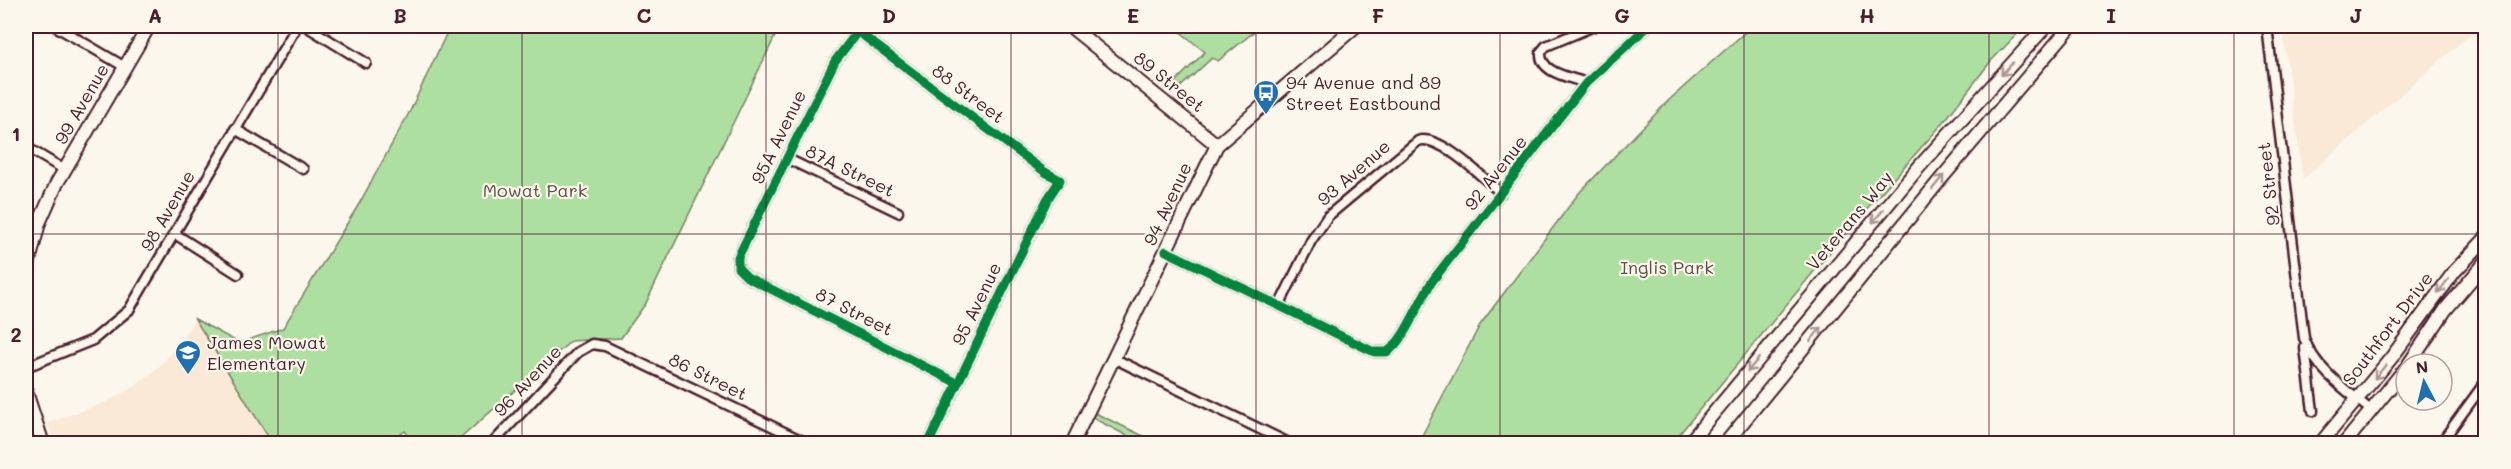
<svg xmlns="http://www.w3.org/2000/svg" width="2511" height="469" font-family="Mali,sans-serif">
	<rect width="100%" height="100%" fill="#fbf7ec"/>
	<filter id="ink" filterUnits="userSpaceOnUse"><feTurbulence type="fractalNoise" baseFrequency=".0167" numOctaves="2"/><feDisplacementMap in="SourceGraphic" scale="12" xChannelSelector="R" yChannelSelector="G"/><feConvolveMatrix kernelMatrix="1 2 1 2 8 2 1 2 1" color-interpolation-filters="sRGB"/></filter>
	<g filter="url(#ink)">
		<g fill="#f9e9d6">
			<path d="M 2282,26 L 2480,26 L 2303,179 Z"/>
			<path d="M 195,319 L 272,443 L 56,443 L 47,423 L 104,403 L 134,387 L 160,366 L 178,345 Z"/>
		</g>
		<g fill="#addfa0" stroke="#7c7f66" stroke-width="1.5">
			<path d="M 450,26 L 780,26 L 646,303 L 621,338 L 571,341 L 455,443 L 414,443 L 405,431 L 388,443 L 272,443 L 195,319 L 239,343 L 283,328 L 359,204 L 410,111 Z"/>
			<path d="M 1173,26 L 1261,26 L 1218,61 L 1212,58 L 1175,92 L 1170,87 L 1205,52 Z"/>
			<path d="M 1752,26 L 2025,26 L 1991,61 L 1943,123 L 1855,222 L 1672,443 L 1418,443 L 1480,325 L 1579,193 L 1668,101 Z"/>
			<path d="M 1093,412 L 1158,443 L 1141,443 L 1093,418 Z"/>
		</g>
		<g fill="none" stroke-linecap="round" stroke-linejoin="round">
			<defs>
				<g id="street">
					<path d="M 55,26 L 125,67"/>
					<path d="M 306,26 L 366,63"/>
					<path d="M 862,26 L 835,61 L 738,257 L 738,268 L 747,277 L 957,383"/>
					<path d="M 2267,26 L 2304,338 C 2314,368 2348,392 2372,411"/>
					<path d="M 857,31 L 1045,172 L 1060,180 L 1047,200 L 928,444"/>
					<path d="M 1586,83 C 1570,77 1539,73 1541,52 L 1546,46 L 1594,26"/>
					<path d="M 235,129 L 303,169"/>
					<path d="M 26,147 L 65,170"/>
					<path d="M 788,159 L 898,212"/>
					<path d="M 175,234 L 238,274"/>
					<path d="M 1166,251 L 1374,352 L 1387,352 C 1405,341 1419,300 1433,280 L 1586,83 L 1648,26"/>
					<path d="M 1279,306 L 1311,241 L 1328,216 L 1418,141 C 1439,133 1484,179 1501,193"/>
					<path d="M 2305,348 L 2313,411"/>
					<path d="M 1113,358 L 1291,444"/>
					<path d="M 26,367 L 93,340 L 129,310 L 297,26"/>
					<path d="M 492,444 L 578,352 L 592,344 L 605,346 L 809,444"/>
					<path d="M 2440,444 L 2486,381"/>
				</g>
				<g id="secondary">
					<path d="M 1070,26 L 1217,145"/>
					<path d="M 26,273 L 39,223 L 57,183 L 149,26"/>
					<path d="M 2409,364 L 2446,309 L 2486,262"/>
					<path d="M 26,392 L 43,444"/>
					<path d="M 1072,444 L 1217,145 L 1356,26"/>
					<path d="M 2320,444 L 2392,357 L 2454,272 L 2486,238"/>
					<path d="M 2344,444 L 2406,368"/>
				</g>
				<g id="primary">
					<path d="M 1688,444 L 1919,167 L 2046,26"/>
					<path d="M 1725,444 L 1940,180 L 2071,26"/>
				</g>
			</defs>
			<use href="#street" stroke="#4a1f2b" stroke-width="13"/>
			<use href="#secondary" stroke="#4a1f2b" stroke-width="16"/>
			<use href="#primary" stroke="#4a1f2b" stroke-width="16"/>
			<use href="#street" stroke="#fbf7ec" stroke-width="8"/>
			<use href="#secondary" stroke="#fbf7ec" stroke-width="12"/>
			<use href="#primary" stroke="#fbf7ec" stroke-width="12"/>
			<defs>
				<g id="cycleway">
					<path d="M 862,26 L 835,61 L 738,257 L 738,268 L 747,277 L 957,383"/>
					<path d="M 857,31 L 1045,172 L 1060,180 L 1047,200 L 928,444"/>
					<path d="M 1166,251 L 1374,352 L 1387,352 C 1405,341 1419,300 1433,280 L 1586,83 L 1648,26"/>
				</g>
			</defs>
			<use href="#cycleway" stroke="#fbf7ec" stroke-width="13"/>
			<use href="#cycleway" stroke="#00873e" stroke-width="9"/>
		</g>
		<defs><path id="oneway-shaft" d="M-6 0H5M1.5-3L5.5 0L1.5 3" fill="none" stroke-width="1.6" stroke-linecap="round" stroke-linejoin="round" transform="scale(1.5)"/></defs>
		<g stroke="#ab9695">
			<use href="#oneway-shaft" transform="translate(2007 69) rotate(132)"/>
			<use href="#oneway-shaft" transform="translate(1938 182) rotate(-51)"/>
			<use href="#oneway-shaft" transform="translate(1878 216) rotate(130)"/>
			<use href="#oneway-shaft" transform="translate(2443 286) rotate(128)"/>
			<use href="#oneway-shaft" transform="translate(1816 334) rotate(-51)"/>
			<use href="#oneway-shaft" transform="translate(1753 365) rotate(130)"/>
			<use href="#oneway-shaft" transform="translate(2380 372) rotate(129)"/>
		</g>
	</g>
	<path fill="none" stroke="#4a1f2b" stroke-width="1.5" stroke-opacity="0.55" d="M 278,26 L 278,444M 522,26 L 522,444M 766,26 L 766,444M 1011,26 L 1011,444M 1256,26 L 1256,444M 1500,26 L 1500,444M 1744,26 L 1744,444M 1989,26 L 1989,444M 2234,26 L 2234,444M 26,234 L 2486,234"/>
	<defs>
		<symbol id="bus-pin" viewBox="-11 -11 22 30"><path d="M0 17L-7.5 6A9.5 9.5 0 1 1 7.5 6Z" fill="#1f6fb2" stroke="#fbf7ec"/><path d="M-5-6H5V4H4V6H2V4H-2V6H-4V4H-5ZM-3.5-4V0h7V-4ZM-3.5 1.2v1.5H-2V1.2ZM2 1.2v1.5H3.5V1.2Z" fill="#fff"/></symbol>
		<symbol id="school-pin" viewBox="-11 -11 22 30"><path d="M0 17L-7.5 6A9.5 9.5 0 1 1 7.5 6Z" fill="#1f6fb2" stroke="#fbf7ec"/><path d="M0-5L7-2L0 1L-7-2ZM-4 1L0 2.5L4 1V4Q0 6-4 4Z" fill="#fff"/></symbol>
	</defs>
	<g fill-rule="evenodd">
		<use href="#bus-pin" x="1251" y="78" width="30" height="40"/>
		<use href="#school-pin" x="173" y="338" width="30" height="40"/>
	</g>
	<g text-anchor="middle" stroke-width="4.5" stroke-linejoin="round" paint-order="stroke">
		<g font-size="18" fill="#4a1f2b" stroke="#fbf7ec">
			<text transform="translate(1169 82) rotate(39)" y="6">89 Street</text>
			<text transform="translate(968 94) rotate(37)" y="6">88 Street</text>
			<text transform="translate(82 104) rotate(-60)" y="6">99 Avenue</text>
			<text transform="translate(779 137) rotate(-64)" y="6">95A Avenue</text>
			<text transform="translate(850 171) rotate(26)" y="6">87A Street</text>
			<text transform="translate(1354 173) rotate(-41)" y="6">93 Avenue</text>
			<text transform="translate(1496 173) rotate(-52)" y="6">92 Avenue</text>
			<text transform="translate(2269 184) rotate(-97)" y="6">92 Street</text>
			<text transform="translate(1168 204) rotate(-65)" y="6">94 Avenue</text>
			<text transform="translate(168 211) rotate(-60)" y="6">98 Avenue</text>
			<text transform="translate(1850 221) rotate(-50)" y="6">Veterans Way</text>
			<text transform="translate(977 304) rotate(-64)" y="6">95 Avenue</text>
			<text transform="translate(854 312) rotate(27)" y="6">87 Street</text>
			<text transform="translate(2388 329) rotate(-53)" y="6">Southfort Drive</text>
			<text transform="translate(708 377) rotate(26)" y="6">86 Street</text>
			<text transform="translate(528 381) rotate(-47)" y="6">96 Avenue</text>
		</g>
		<g font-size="18" fill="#4a1f2b" stroke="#fbf7ec" text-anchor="start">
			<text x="1286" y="89">94 Avenue and 89<tspan x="1286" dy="21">Street Eastbound</tspan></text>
			<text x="207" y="349">James Mowat<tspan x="207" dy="21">Elementary</tspan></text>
		</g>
		<g font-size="18" fill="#634f48" stroke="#fbf7ec">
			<text x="535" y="197">Mowat Park</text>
			<text x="1667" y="274">Inglis Park</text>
		</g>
	</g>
	<rect width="2511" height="469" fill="none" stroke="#fbf7ec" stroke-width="66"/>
	<g transform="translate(2424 382) rotate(353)"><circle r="28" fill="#fbf7ec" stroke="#b4a19f" stroke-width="1.5"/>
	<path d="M0-4.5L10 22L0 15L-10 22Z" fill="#1f6fb2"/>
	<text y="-9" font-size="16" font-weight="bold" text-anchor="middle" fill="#4a1f2b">N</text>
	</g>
	<rect x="33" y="33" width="2445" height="403" fill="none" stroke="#4a1f2b" stroke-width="2"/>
	<g font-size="20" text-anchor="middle" font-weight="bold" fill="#4a1f2b">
		<text x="155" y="23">A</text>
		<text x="400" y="23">B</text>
		<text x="644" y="23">C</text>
		<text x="889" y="23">D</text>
		<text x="1133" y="23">E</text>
		<text x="1378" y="23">F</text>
		<text x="1622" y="23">G</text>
		<text x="1867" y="23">H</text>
		<text x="2111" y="23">I</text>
		<text x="2356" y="23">J</text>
		<text x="16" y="141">1</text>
		<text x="16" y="342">2</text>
	</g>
</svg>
